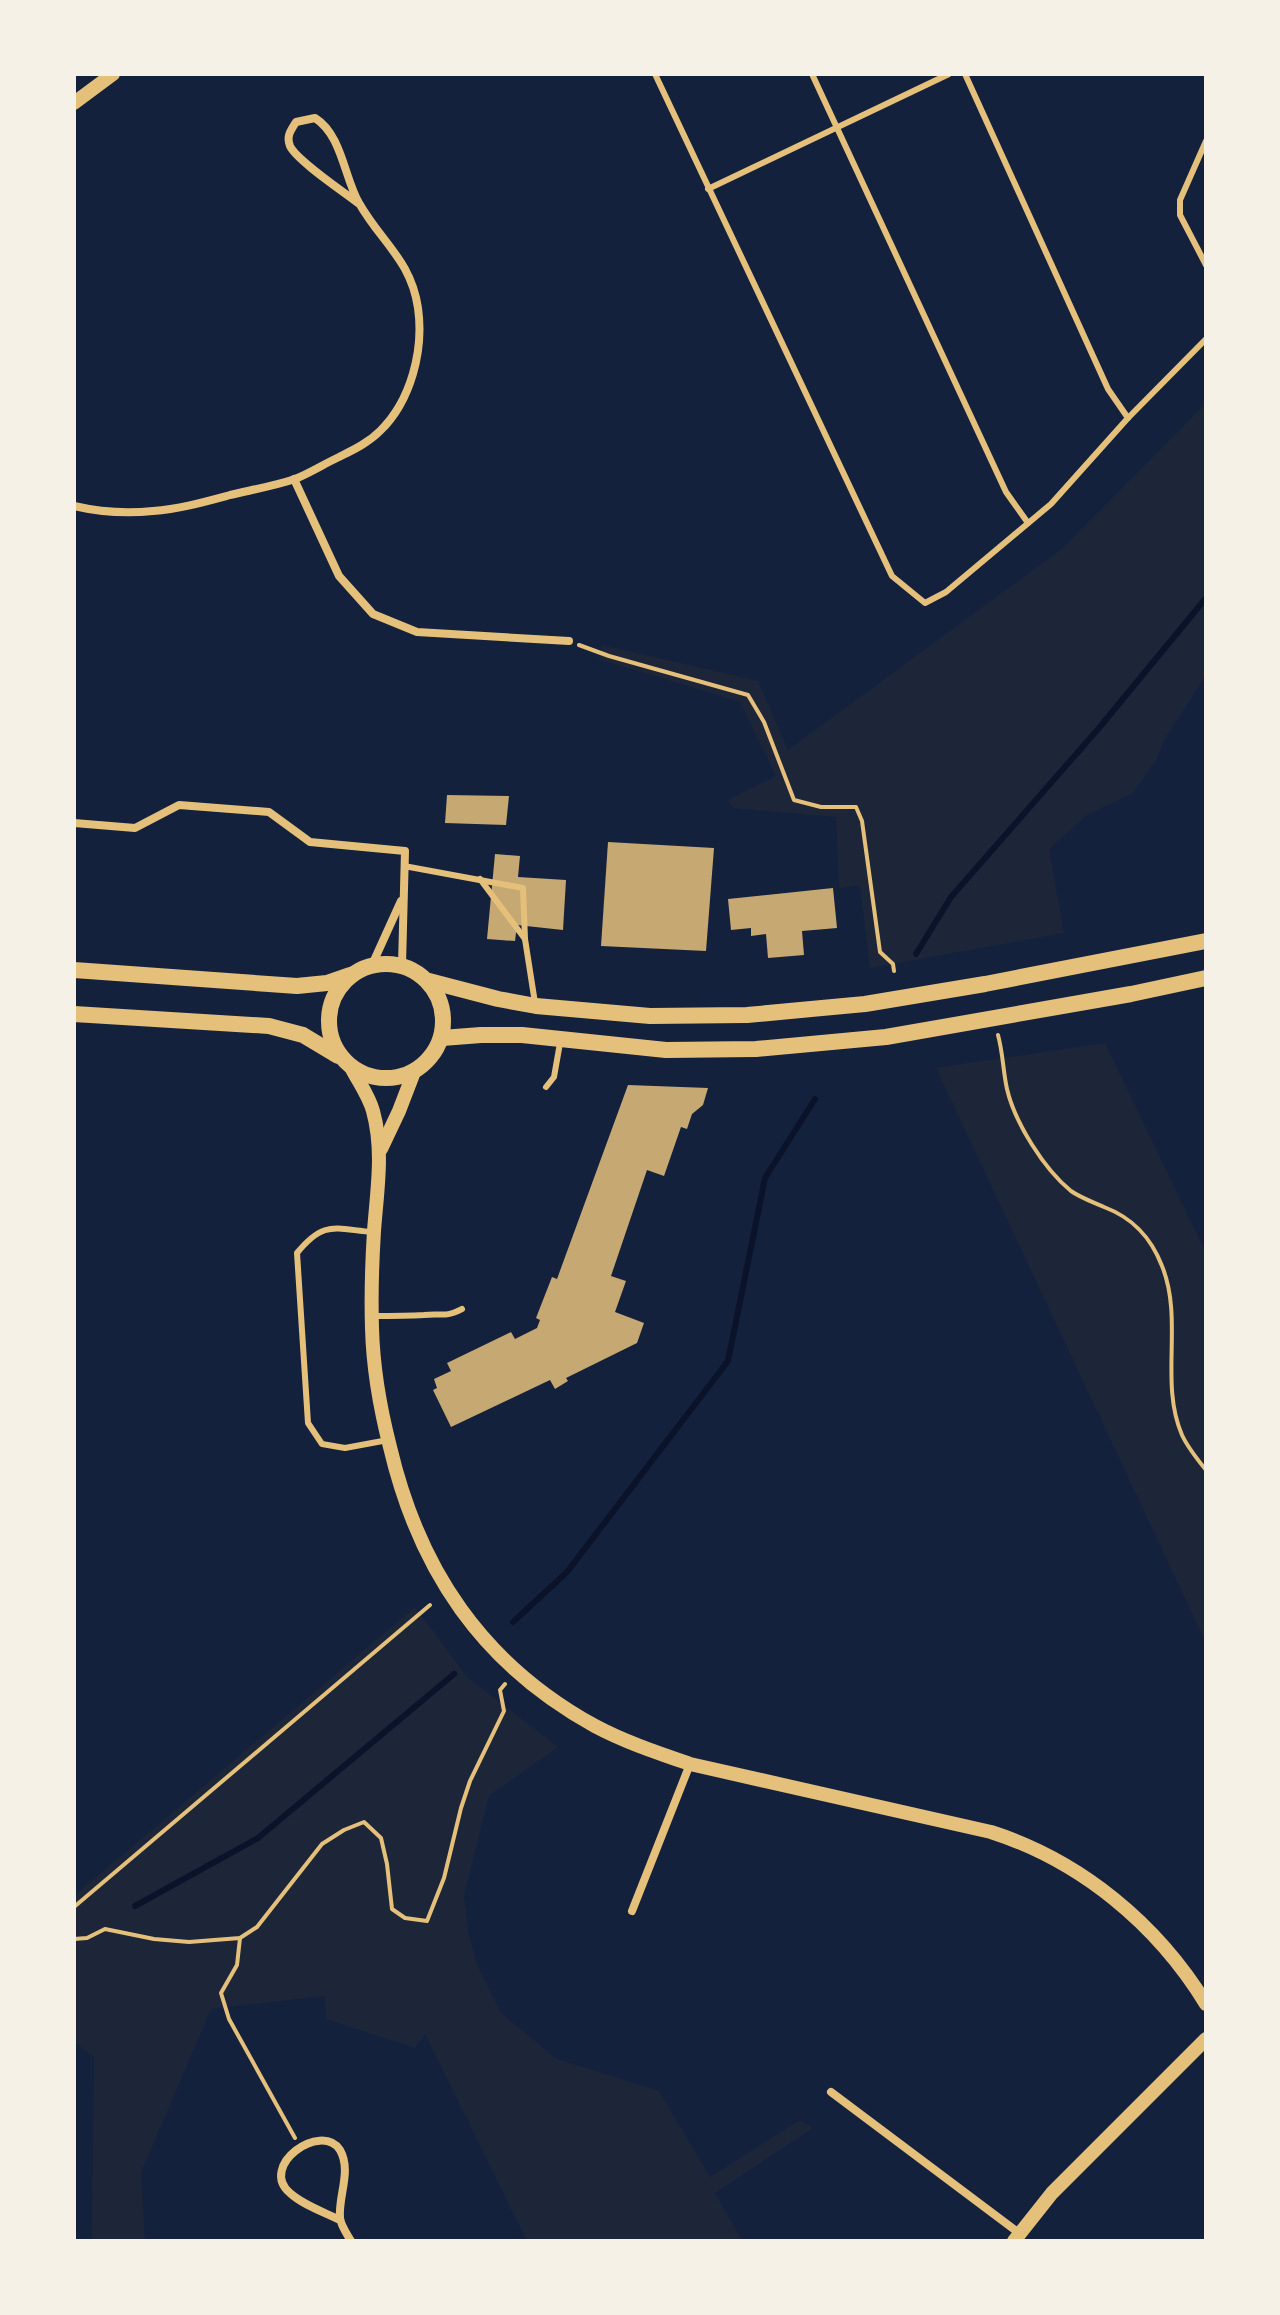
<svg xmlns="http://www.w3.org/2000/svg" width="1280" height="2315" font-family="'PT Sans Narrow',sans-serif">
	<rect width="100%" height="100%" fill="#14213d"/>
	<g fill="#1d2539">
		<path d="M 1206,403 L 1206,675 L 1165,739 L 1156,760 L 1133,793 L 1087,815 L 1049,849 L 1064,933 L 870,968 L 860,886 L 839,888 L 836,817 L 733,808 L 728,800 L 776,776 L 740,702 L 599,659 L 602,645 L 758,681 L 788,750 L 1063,548 Z"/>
		<path d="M 1105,1043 L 1206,1253 L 1206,1643 L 936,1068 Z"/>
		<path d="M 415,1607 L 467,1677 L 558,1747 L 489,1796 L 464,1896 L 468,1932 L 478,1967 L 501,2013 L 557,2059 L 659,2091 L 710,2177 L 800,2120 L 813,2128 L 715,2193 L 742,2241 L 527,2241 L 425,2034 L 415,2048 L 326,2019 L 325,1996 L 211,2009 L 141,2173 L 145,2241 L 92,2241 L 94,2057 L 74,2042 L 74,1896 Z"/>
	</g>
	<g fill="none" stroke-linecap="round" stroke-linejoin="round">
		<g stroke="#0b132b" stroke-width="6">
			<path d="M 916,954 L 951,897 L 1099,728 L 1206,598"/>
			<path d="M 513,1622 L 567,1572 L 728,1361 L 765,1178 L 815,1099"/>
			<path d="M 135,1906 L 258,1838 L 454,1674"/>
		</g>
	</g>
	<g fill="#c6a872">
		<path d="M 447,795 L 509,796 L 506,825 L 445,823 Z"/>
		<path d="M 608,842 L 714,848 L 706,951 L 601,946 Z"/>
		<path d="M 495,854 L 520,856 L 518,877 L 566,880 L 563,930 L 517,925 L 515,941 L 487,939 Z"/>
		<path d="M 833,888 L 837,928 L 802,931 L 804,955 L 768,958 L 766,934 L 751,936 L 751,928 L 731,930 L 728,899 Z"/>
		<path d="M 628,1085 L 708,1088 L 703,1105 L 692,1114 L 687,1129 L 681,1127 L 664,1176 L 647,1170 L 611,1276 L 626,1281 L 615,1312 L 644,1323 L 637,1343 L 566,1378 L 568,1381 L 555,1389 L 550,1380 L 451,1427 L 433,1390 L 437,1388 L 434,1379 L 451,1371 L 447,1363 L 511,1332 L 515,1339 L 537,1328 L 540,1320 L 536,1318 L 552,1277 L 557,1279 Z"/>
	</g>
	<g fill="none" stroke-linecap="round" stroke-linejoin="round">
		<g stroke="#e5c07b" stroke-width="4">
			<path d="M 579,645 L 609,656 L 748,695 L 764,722 L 794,800 L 821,807 L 856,807 L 862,821 L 880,952 L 893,964 L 894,971"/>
			<path d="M 998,1035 C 1003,1053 1003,1071 1007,1089 C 1015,1123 1044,1169 1071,1191 C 1081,1198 1093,1202 1104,1207 C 1133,1218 1151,1237 1162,1266 C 1184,1320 1159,1382 1182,1435 C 1188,1448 1197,1459 1206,1470"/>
			<path d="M 74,1907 L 430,1605"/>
			<path d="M 240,1938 L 237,1965 L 221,1993 L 229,2019 L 295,2138"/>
			<path d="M 74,1939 L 87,1938 L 105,1929 L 154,1939 L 189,1942 L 240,1938 L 257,1927 L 322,1844 L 344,1830 L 364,1822 L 381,1838 L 387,1864 L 392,1909 L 405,1918 L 427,1921 L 444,1878 L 461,1808 L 470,1781 L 504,1711 L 500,1690 L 505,1684"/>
		</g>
		<g stroke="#e5c07b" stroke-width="6">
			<path d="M 655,74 L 892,576 L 925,603 L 946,592 L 1051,504 L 1128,418 L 1206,339"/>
			<path d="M 812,74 L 1006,492 L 1028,523"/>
			<path d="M 965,74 L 1108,389 L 1128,418"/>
			<path d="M 1206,141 L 1180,200 L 1180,215 L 1206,265"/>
			<path d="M 708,189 L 949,74"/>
			<path d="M 404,866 L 523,888 L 525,939"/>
			<path d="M 480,879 L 525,939 L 535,1003"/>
			<path d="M 546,1087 L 554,1077 L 560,1043"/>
			<path d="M 373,1232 C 334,1229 324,1220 297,1253 L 308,1423 L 322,1444 L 345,1448 L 388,1440"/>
			<path d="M 372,1316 C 390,1316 407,1316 424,1315 C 443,1313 444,1318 462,1309"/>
		</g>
		<g stroke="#e5c07b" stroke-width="8">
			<path d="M 294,479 L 339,576 L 373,614 L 417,632 L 569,641"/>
			<path d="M 74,506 C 100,512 126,514 153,511 C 179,509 204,502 230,495 C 251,490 274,486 295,479 C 310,473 324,464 339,457 C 353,450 368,443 380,431 C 411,401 424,350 418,308 C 411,260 381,242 359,203 C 344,177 342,135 315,118 L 296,122 C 291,130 286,136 290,146 C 296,160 344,192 358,203"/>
			<path d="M 74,823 L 135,828 L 179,805 L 269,812 L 310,842 L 405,851 L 402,965"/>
			<path d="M 372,965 L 401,901"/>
			<path d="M 632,1911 L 690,1764"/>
			<path d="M 831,2092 L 1019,2233"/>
			<path d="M 340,2220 C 324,2212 303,2205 290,2193 C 258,2166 321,2121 340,2150 C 352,2171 338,2196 340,2218 C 341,2226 347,2234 351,2241"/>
		</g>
		<g stroke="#e5c07b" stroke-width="14">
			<path d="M 74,103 L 113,74"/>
			<path d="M 351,1067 C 358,1081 369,1096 373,1111 C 384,1151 377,1190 374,1231 C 372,1263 371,1296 372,1328 C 373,1368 380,1408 390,1447 C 419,1570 482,1664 595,1726 C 625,1742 658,1753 690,1764 L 991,1832 C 1081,1861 1157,1924 1206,2004"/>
			<path d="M 381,1149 L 399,1111 L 414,1072"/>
			<path d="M 1014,2241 L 1052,2193 L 1206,2039"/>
		</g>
		<g stroke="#e5c07b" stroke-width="16">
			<circle cx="386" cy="1021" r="57"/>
			<path d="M 74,970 L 297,986 L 327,983 L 350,975"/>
			<path d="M 429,981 L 498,999 L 536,1006 L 650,1016 L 747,1015 L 865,1004 L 985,984 L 1206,941"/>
			<path d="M 74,1014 L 269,1026 L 303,1035 L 338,1056"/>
			<path d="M 442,1038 L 481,1035 L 522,1035 L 666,1050 L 756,1049 L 886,1037 L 1131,994 L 1206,978"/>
		</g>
	</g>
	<rect width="1280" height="2315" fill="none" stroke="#f6f1e7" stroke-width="152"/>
</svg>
